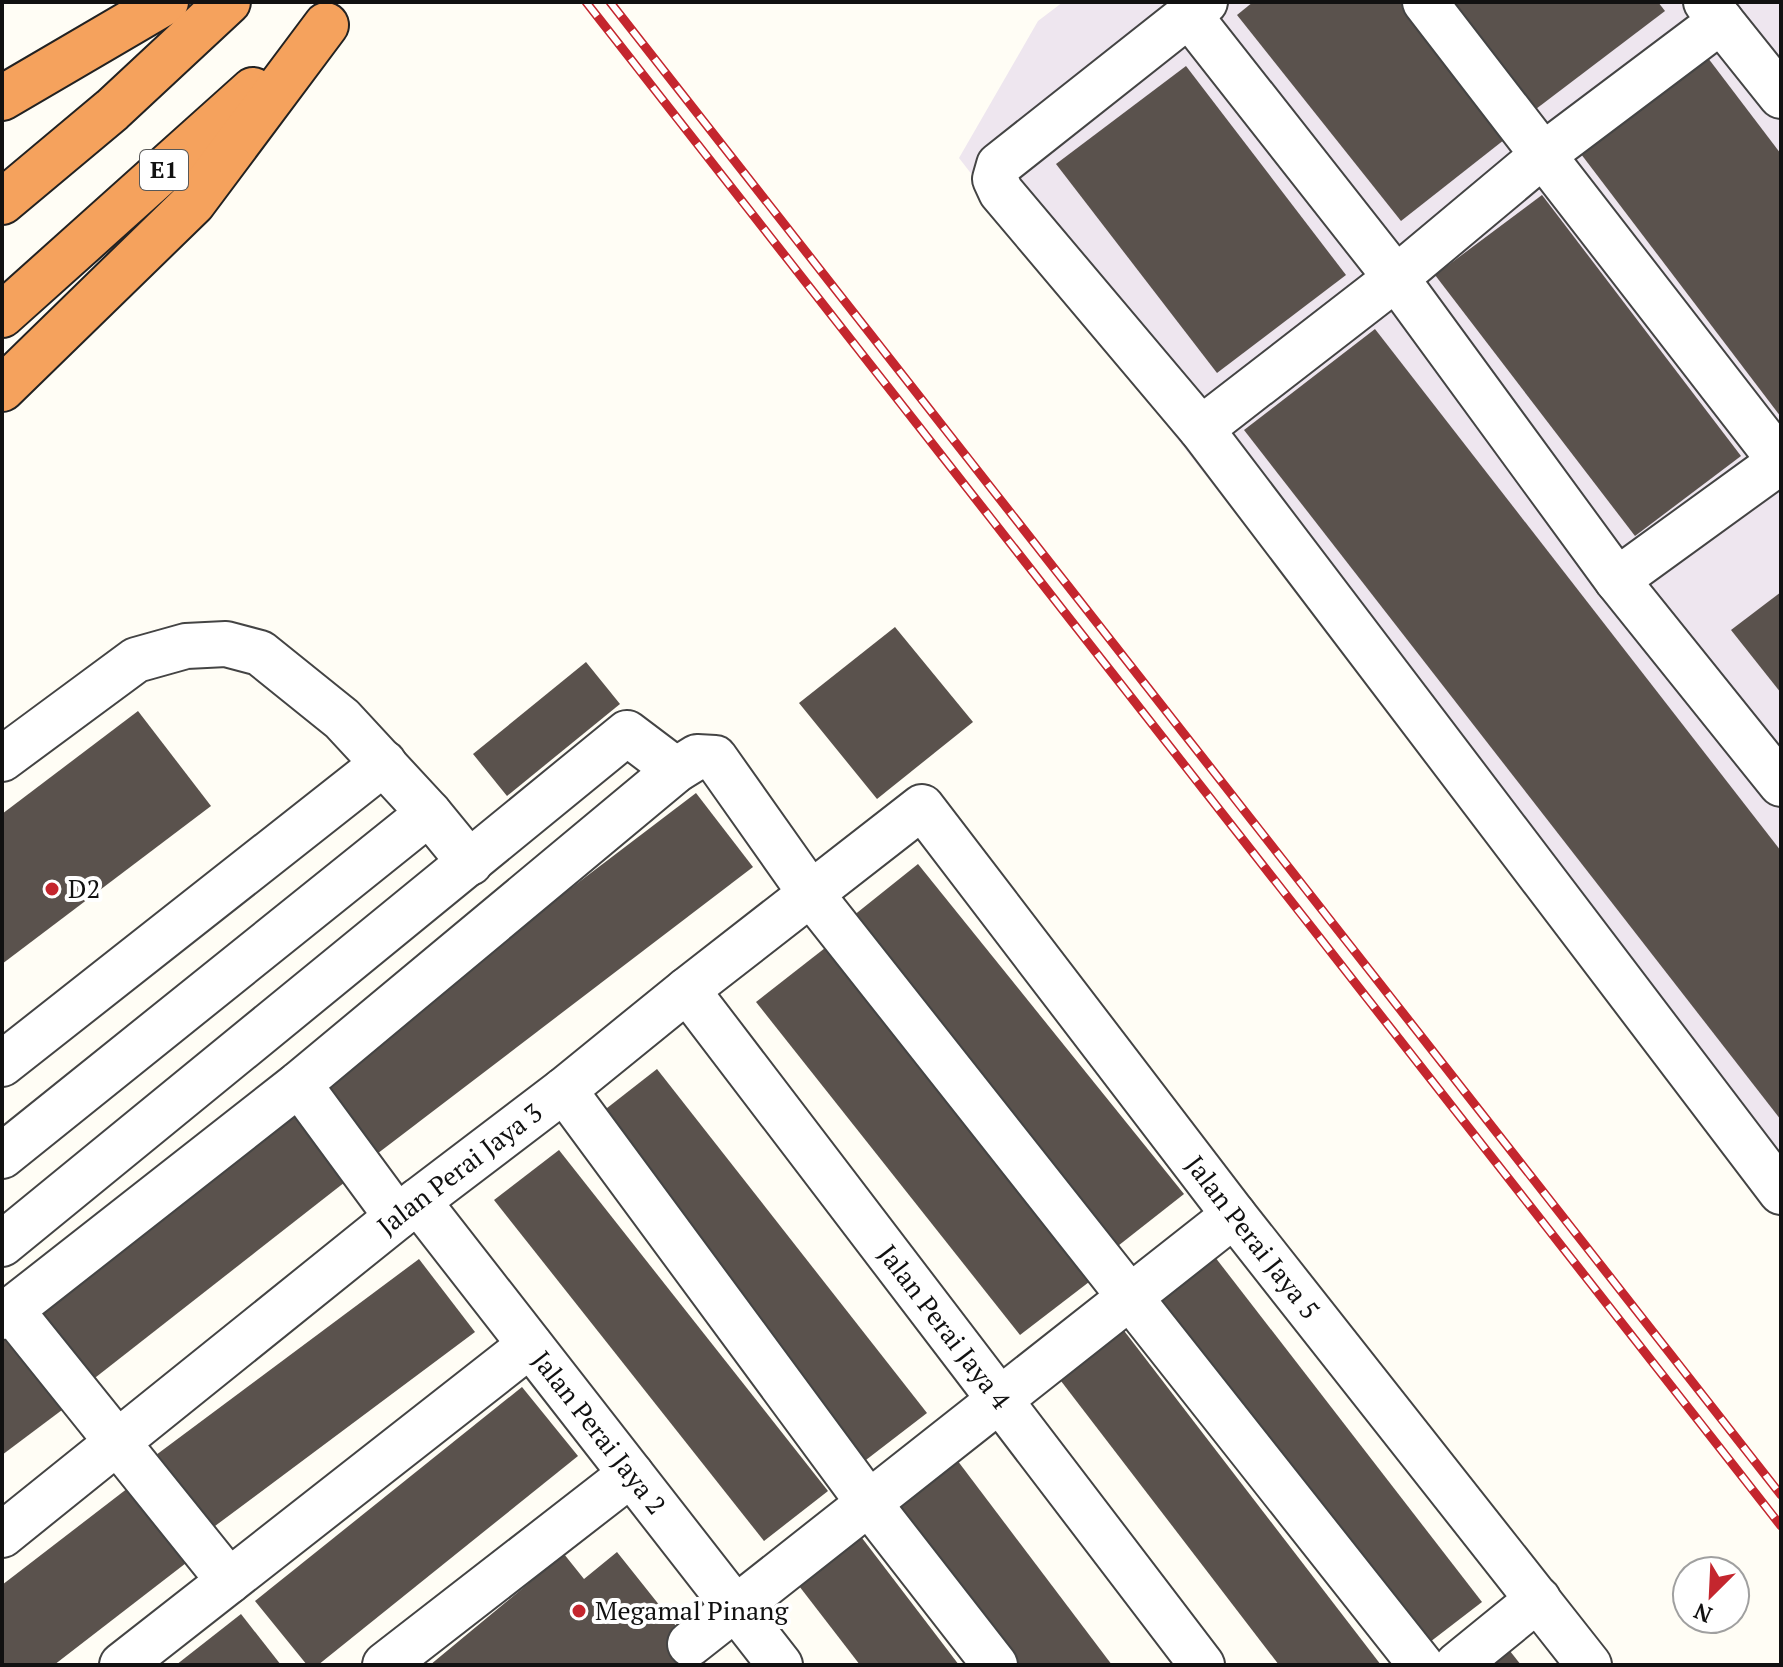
<svg xmlns="http://www.w3.org/2000/svg" width="1783" height="1667" font-family="'PT Serif',serif">
	<rect width="100%" height="100%" fill="#fffdf5"/>
	<path fill="#eee6ef" d="M 1063,2 L 1781,2 L 1781,1216 L 959,158 L 1038,21 Z"/>
	<g fill="#5a524d">
		<path d="M 1253,2 L 1402,2 L 1509,136 L 1401,221 L 1237,15 Z"/>
		<path d="M 1448,2 L 1658,2 L 1665,11 L 1532,112 Z"/>
		<path d="M 1708,58 L 1781,154 L 1781,417 L 1581,154 Z"/>
		<path d="M 1186,66 L 1346,275 L 1217,373 L 1056,164 Z"/>
		<path d="M 1542,195 L 1741,456 L 1635,536 L 1435,275 Z"/>
		<path d="M 1375,329 L 1781,851 L 1781,1120 L 1244,430 Z"/>
		<path d="M 1781,592 L 1781,693 L 1731,630 Z"/>
		<path d="M 895,627 L 973,722 L 877,799 L 799,703 Z"/>
		<path d="M 586,662 L 620,704 L 507,796 L 473,754 Z"/>
		<path d="M 138,711 L 211,806 L 2,964 L 2,814 Z"/>
		<path d="M 696,793 L 753,867 L 369,1160 L 311,1086 Z"/>
		<path d="M 918,864 L 1184,1194 L 1109,1253 L 843,924 Z"/>
		<path d="M 825,948 L 1089,1282 L 1020,1335 L 756,1002 Z"/>
		<path d="M 657,1069 L 927,1413 L 862,1463 L 593,1119 Z"/>
		<path d="M 297,1103 L 354,1175 L 82,1388 L 25,1316 Z"/>
		<path d="M 559,1150 L 828,1491 L 764,1541 L 494,1200 Z"/>
		<path d="M 1208,1248 L 1482,1602 L 1417,1652 L 1143,1298 Z"/>
		<path d="M 419,1259 L 475,1332 L 207,1532 L 152,1458 Z"/>
		<path d="M 1115,1319 L 1381,1665 L 1279,1665 L 1051,1368 Z"/>
		<path d="M 10,1334 L 66,1407 L 2,1455 L 2,1341 Z"/>
		<path d="M 522,1387 L 578,1456 L 318,1665 L 307,1665 L 255,1601 Z"/>
		<path d="M 951,1452 L 1112,1665 L 1015,1665 L 889,1499 Z"/>
		<path d="M 141,1478 L 199,1553 L 54,1665 L 2,1665 L 2,1585 Z"/>
		<path d="M 859,1534 L 959,1665 L 860,1665 L 796,1582 Z"/>
		<path d="M 617,1552 L 707,1665 L 430,1665 L 564,1554 L 584,1579 Z"/>
		<path d="M 241,1614 L 281,1665 L 176,1665 Z"/>
		<path d="M 1506,1646 L 1521,1665 L 1482,1665 Z"/>
	</g>
	<g fill="none" stroke-linecap="round" stroke-linejoin="round">
		<defs>
			<g id="minor">
				<path d="M 1205,2 L 999,165 L 995,179 L 1001,192 L 1201,429 L 1781,1192"/>
				<path d="M 1706,2 L 1721,21 L 1543,155 L 1781,462"/>
				<path d="M 1189,15 L 1396,278 L 1617,580 L 1781,784"/>
				<path d="M 1721,21 L 1781,96"/>
				<path d="M 1201,429 L 1396,278 L 1543,155 L 1425,2"/>
				<path d="M 1617,580 L 1781,461"/>
				<path d="M 2,759 L 136,660 L 186,646 L 226,644 L 260,653 L 342,719 L 429,813 L 470,863"/>
				<path id="s1" d="M 687,990 L 1202,1665"/>
				<path d="M 2,1064 L 384,763"/>
				<path d="M 299,1084 L 397,1217"/>
				<path d="M 564,1090 L 868,1502 L 995,1665"/>
				<path d="M 2,1156 L 429,813"/>
				<path id="s2" d="M 418,1201 L 780,1665"/>
				<path d="M 2,1244 L 627,733 L 676,770"/>
				<path d="M 11,1310 L 229,1581"/>
				<path d="M 2,1317 L 299,1084 L 676,770 L 697,757 L 715,758 L 811,894 L 1421,1665"/>
				<path id="s3" d="M 2,1535 L 397,1217 L 564,1090 L 687,990 L 922,807 L 1234,1215 L 1589,1665"/>
				<path d="M 690,1644 L 1234,1215"/>
				<path d="M 122,1665 L 530,1345"/>
				<path d="M 385,1665 L 631,1474"/>
				<path d="M 1457,1665 L 1538,1599"/>
			</g>
			<g id="highway">
				<path d="M 2,98 L 166,2"/>
				<path d="M 2,202 L 112,110 L 228,2"/>
				<path d="M 2,315 L 253,90"/>
				<path d="M 2,389 L 193,203 L 326,25"/>
			</g>
		</defs>
		<use href="#minor" stroke="#444" stroke-width="48"/>
		<use href="#highway" stroke="#222" stroke-width="48"/>
		<use href="#minor" stroke="#fff" stroke-width="44"/>
		<use href="#highway" stroke="#f5a25d" stroke-width="44"/>
		<defs>
			<g id="rail">
				<path d="M 586,2 L 1781,1526"/>
				<path d="M 610,2 L 1781,1495"/>
			</g>
		</defs>
		<use href="#rail" stroke="#c4262e" stroke-width="9"/>
		<use href="#rail" stroke="#fff" stroke-width="6" stroke-dasharray="18" stroke-linecap="butt"/>
	</g>
	<g fill="#c4262e" stroke="#fff" stroke-width="3">
		<circle cx="52" cy="889" r="8"/>
		<circle cx="579" cy="1611" r="8"/>
	</g>
	<g text-anchor="middle" stroke-width="8" stroke-linejoin="round" paint-order="stroke">
		<rect fill="#fff" stroke="#585858" stroke-width="2" x="140" y="150" width="48" height="40" rx="6"/>
		<g font-size="24" font-weight="bold" fill="#111">
			<text x="164" y="178">E1</text>
		</g>
		<g font-size="26" fill="#111" stroke="#fff" text-anchor="start">
			<text x="68" y="898">D2</text>
			<text x="595" y="1620">Megamal Pinang</text>
		</g>
		<g font-size="26" fill="#111" stroke="#fff">
			<text dy="9" stroke="none"><textPath href="#s3" startOffset="586">Jalan Perai Jaya 3</textPath></text>
			<text dy="9" stroke="none"><textPath href="#s3" startOffset="1716">Jalan Perai Jaya 5</textPath></text>
			<text dy="9" stroke="none"><textPath href="#s1" startOffset="424">Jalan Perai Jaya 4</textPath></text>
			<text dy="9" stroke="none"><textPath href="#s2" startOffset="294">Jalan Perai Jaya 2</textPath></text>
		</g>
	</g>
	<rect width="1783" height="1667" fill="none" stroke="#111111" stroke-width="8"/>
	<g transform="translate(1711 1595) rotate(204)"><circle r="38" fill="#ffffff" stroke="#a0a0a0" stroke-width="2"/>
	<path d="M0-6L14 30L0 20L-14 30Z" fill="#c4262e"/>
	<text y="-12" font-size="22" font-weight="bold" text-anchor="middle" fill="#111111">N</text>
	</g>
</svg>
